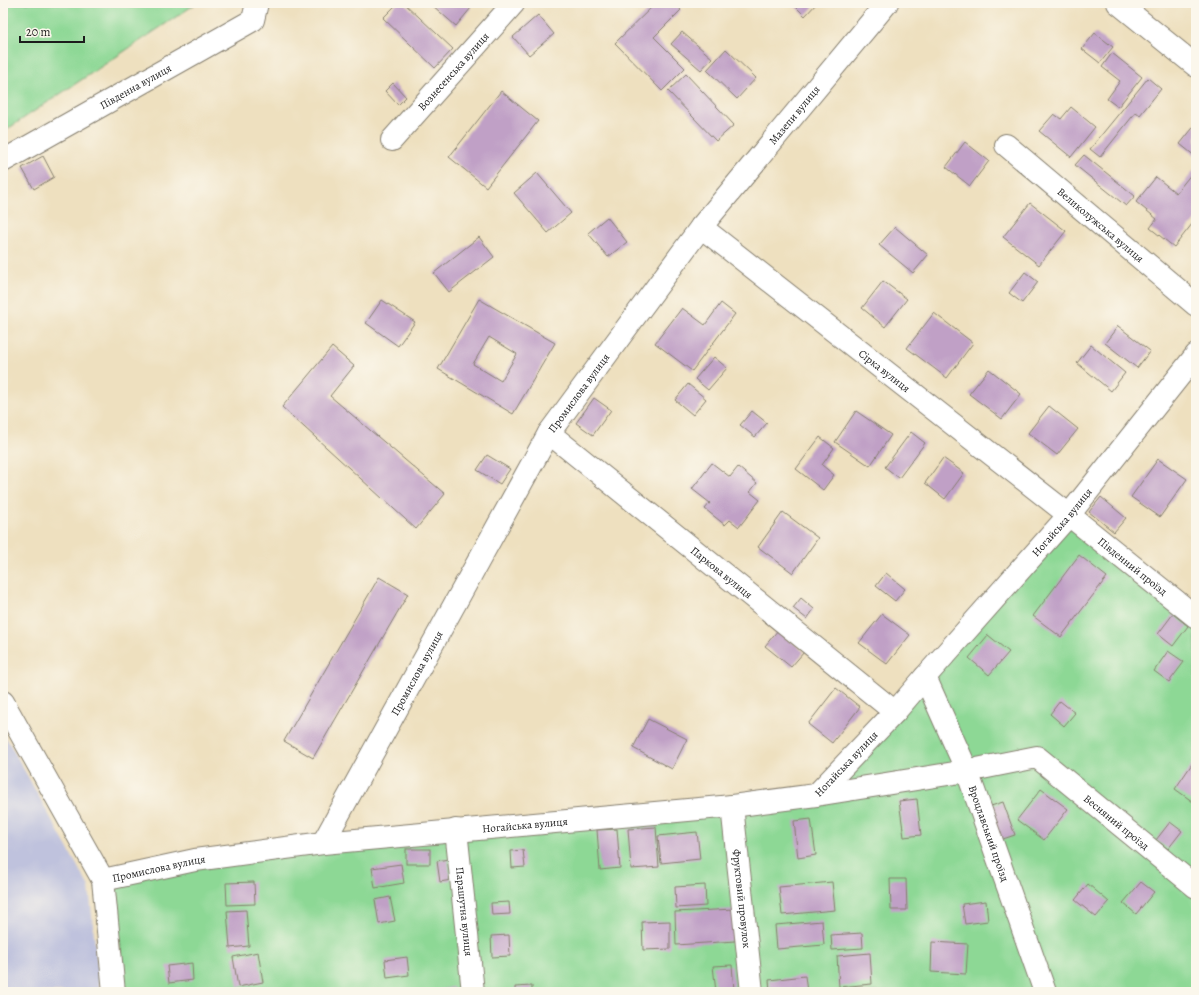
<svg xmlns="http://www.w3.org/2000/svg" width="1199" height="995" font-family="Alegreya,serif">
	<rect width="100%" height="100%" fill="#fbf7ec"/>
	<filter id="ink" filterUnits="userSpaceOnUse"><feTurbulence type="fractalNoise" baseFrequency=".025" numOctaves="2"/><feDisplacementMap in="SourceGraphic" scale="8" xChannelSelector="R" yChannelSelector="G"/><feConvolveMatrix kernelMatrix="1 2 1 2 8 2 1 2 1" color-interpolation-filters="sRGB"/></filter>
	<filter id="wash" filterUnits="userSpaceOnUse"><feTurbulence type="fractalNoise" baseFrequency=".012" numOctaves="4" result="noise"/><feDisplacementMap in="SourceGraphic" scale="16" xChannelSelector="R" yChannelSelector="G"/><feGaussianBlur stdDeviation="0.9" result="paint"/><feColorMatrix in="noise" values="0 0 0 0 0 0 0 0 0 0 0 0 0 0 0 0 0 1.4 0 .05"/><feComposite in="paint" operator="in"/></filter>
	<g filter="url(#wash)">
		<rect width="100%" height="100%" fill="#eee0bf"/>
		<path fill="#bfc2dd" d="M 3,732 L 89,887 L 100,992 L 3,992 Z"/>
		<g fill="#8dd895" stroke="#547a58">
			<path d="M 3,3 L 197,3 L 3,132 Z"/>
			<path d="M 1069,515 L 1196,617 L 1196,992 L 125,992 L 113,875 L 816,795 Z"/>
		</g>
		<g id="blocks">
			<g fill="#c0a0c6" fill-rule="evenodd">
				<path d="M 398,3 L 404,3 L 453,49 L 435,68 L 383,18 Z"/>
				<path d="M 433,3 L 465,3 L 471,8 L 456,26 L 432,5 Z"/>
				<path d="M 656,3 L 674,3 L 681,10 L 654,37 L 685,68 L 662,91 L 615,43 Z"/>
				<path d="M 794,3 L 817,3 L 805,16 L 793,4 Z"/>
				<path d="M 538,15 L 554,34 L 529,55 L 513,37 Z"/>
				<path d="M 682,32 L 712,58 L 701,70 L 671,44 Z"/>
				<path d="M 1095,33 L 1113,47 L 1100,63 L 1082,49 Z"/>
				<path d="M 726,49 L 756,78 L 737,99 L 707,70 Z"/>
				<path d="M 1112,53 L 1142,77 L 1118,107 L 1107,99 L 1120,81 L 1102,67 Z"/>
				<path d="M 686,74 L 734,125 L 716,141 L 668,91 Z"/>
				<path d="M 1148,78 L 1161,89 L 1140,115 L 1136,112 L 1100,157 L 1090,149 Z"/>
				<path d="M 393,83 L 406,97 L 398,105 L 385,91 Z"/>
				<path d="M 501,91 L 538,121 L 486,187 L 449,157 Z"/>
				<path d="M 1071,107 L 1095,127 L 1071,157 L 1039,131 L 1054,114 L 1061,119 Z"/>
				<path d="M 1196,124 L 1196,157 L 1180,144 Z"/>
				<path d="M 965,142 L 989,161 L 970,186 L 946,167 Z"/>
				<path d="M 1084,155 L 1135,196 L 1126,206 L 1075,165 Z"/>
				<path d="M 43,156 L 54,177 L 34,189 L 22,168 Z"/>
				<path d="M 1196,168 L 1196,219 L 1174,247 L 1150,228 L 1157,219 L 1136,202 L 1156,177 L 1176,193 Z"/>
				<path d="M 537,173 L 571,213 L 548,233 L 514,193 Z"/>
				<path d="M 1030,203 L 1066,231 L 1039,265 L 1003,237 Z"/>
				<path d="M 607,217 L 627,242 L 608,257 L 588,233 Z"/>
				<path d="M 895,227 L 928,255 L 913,273 L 879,245 Z"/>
				<path d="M 479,237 L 494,257 L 449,292 L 434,273 Z"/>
				<path d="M 1025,272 L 1038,282 L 1022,303 L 1009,293 Z"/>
				<path d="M 883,281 L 907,299 L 885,327 L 862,308 Z"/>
				<path d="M 479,299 L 555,343 L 513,414 L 438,369 ZM 489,337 L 517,354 L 501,381 L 473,364 Z"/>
				<path d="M 382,300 L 415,322 L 398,346 L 366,323 Z"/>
				<path d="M 721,303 L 735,314 L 692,371 L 655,343 L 682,308 L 705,325 Z"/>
				<path d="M 934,313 L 973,343 L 947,378 L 907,348 Z"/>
				<path d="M 1118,326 L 1150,351 L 1137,368 L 1105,343 Z"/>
				<path d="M 1091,345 L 1125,373 L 1111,391 L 1077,363 Z"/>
				<path d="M 332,347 L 354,366 L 330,396 L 445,494 L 416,529 L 282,407 Z"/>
				<path d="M 714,357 L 727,368 L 708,390 L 695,379 Z"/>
				<path d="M 989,369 L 1021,394 L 1002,419 L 969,394 Z"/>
				<path d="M 688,384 L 706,399 L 693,415 L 675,400 Z"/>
				<path d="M 594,398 L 611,410 L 593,435 L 576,423 Z"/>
				<path d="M 1049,406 L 1078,429 L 1057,455 L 1028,433 Z"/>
				<path d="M 752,411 L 767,423 L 755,437 L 740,425 Z"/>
				<path d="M 856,411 L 891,435 L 870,466 L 835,442 Z"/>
				<path d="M 911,432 L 925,443 L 899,478 L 885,467 Z"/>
				<path d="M 820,437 L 834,448 L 822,465 L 834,475 L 823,490 L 796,469 Z"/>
				<path d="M 487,455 L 510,469 L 500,484 L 477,470 Z"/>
				<path d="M 943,458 L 964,473 L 945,499 L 925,483 Z"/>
				<path d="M 1158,459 L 1187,479 L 1160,517 L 1131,497 Z"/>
				<path d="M 712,463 L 730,477 L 738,467 L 757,483 L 750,492 L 760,500 L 739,527 L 730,520 L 725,525 L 705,509 L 710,503 L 692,489 Z"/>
				<path d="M 1101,497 L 1126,518 L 1114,532 L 1089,512 Z"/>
				<path d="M 783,512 L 818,538 L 793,573 L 758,547 Z"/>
				<path d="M 1079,555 L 1107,577 L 1061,637 L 1033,616 Z"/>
				<path d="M 886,573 L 905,589 L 895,601 L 876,586 Z"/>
				<path d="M 379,577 L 408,594 L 313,758 L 284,741 Z"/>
				<path d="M 801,598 L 814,609 L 807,619 L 793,608 Z"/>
				<path d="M 882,614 L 910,635 L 887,664 L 859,643 Z"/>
				<path d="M 1173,614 L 1188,626 L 1173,646 L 1158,634 Z"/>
				<path d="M 778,630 L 804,652 L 791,667 L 765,646 Z"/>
				<path d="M 988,635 L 1009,652 L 989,675 L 969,658 Z"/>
				<path d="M 1168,651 L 1184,662 L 1169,682 L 1154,671 Z"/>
				<path d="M 836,688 L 860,707 L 832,743 L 808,724 Z"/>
				<path d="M 1060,701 L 1075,713 L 1064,726 L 1050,714 Z"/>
				<path d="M 648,719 L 687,739 L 672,769 L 633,748 Z"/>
				<path d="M 1194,761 L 1196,762 L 1196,804 L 1175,789 Z"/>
				<path d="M 1041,789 L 1068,809 L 1044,840 L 1017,820 Z"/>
				<path d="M 917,799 L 921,835 L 904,837 L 899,801 Z"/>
				<path d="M 1003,802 L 1015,835 L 1000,840 L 988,807 Z"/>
				<path d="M 811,819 L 816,855 L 798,858 L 794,821 Z"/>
				<path d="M 1170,822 L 1182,831 L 1168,849 L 1156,840 Z"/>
				<path d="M 656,827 L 659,867 L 631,869 L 628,829 Z"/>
				<path d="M 617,829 L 620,868 L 600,870 L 597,830 Z"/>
				<path d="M 697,832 L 700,859 L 661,863 L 658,836 Z"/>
				<rect x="406" y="849" width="24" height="15"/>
				<path d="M 523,850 L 525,867 L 512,868 L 511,851 Z"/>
				<path d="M 448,859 L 451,880 L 440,882 L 437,861 Z"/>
				<path d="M 401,864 L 404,883 L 375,888 L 372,868 Z"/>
				<path d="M 890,879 L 906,879 L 907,910 L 891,910 Z"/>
				<path d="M 254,882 L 255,904 L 227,905 L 226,883 Z"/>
				<path d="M 832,882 L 835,910 L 782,915 L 779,887 Z"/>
				<path d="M 1141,882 L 1154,892 L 1136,914 L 1123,903 Z"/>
				<path d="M 1088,884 L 1109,902 L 1096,917 L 1075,900 Z"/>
				<path d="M 705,885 L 706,906 L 676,908 L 675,887 Z"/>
				<path d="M 390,897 L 395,921 L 379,924 L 375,900 Z"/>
				<path d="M 986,901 L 988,921 L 965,924 L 962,904 Z"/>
				<path d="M 509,902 L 510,914 L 492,915 L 491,903 Z"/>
				<path d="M 734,909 L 735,941 L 676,945 L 675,912 Z"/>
				<path d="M 246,910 L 249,946 L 230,948 L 227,911 Z"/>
				<path d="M 670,921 L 670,949 L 643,950 L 642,922 Z"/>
				<path d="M 822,921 L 824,945 L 777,949 L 775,925 Z"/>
				<path d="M 862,933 L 863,948 L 832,950 L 831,935 Z"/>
				<path d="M 509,935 L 510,956 L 492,957 L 491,936 Z"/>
				<path d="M 932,942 L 968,944 L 966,974 L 931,972 Z"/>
				<path d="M 258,952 L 263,982 L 238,987 L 233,957 Z"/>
				<path d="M 870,953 L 872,984 L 839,987 L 837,956 Z"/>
				<path d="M 407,957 L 409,975 L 387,978 L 385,960 Z"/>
				<path d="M 192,963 L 193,980 L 169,983 L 167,966 Z"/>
				<path d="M 732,965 L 734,990 L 716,992 L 713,966 Z"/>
				<path d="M 805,976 L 807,992 L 770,992 L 769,980 Z"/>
				<path d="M 532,986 L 532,992 L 515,992 L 515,987 Z"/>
				<path d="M 453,987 L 454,992 L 433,992 L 433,991 Z"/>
			</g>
		</g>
	</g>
	<g filter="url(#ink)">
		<use href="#blocks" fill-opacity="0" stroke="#857e6e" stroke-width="1"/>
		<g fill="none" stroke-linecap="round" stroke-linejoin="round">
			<defs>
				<g id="minor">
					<path d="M 1118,3 L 1196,66"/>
					<path id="s1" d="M 392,140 L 514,3"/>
					<path id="s2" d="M 1006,145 L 1196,305"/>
					<path id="s3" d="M 3,161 L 253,20 L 257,3"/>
					<path id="s4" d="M 701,227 L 1069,515 L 1196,617"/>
					<path id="s5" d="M 549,433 L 895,712"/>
					<path id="s6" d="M 925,677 L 967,771 L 1045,992"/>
					<path d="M 3,702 L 103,880 L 114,992"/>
					<path id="s7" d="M 816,795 L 967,771 L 1037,757 L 1196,887"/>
					<path id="s8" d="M 732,806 L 752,992"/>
					<path id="s9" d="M 456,830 L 473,992"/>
					<path id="s10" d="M 323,843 L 549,433 L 701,227 L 887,3"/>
					<path id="s11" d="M 103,880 L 195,860 L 323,843 L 732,806 L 816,795 L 895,712 L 925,677 L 1069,515 L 1196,355"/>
				</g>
			</defs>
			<use href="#minor" stroke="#857e6e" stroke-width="24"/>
			<use href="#minor" stroke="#fff" stroke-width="22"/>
		</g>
	</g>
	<g text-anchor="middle" stroke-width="3.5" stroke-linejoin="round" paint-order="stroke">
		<g font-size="11" fill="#1c1c1c" stroke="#fbf7ec">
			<text dy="4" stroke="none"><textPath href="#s1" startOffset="92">Вознесенська вулиця</textPath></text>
			<text dy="4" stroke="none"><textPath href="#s3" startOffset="152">Південна вулиця</textPath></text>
			<text dy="4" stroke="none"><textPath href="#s10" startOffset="870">Мазепи вулиця</textPath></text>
			<text dy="4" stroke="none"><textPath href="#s2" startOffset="124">Великолужська вулиця</textPath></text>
			<text dy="4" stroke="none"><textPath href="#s4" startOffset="233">Сірка вулиця</textPath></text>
			<text dy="4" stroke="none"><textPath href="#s10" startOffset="518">Промислова вулиця</textPath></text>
			<text dy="4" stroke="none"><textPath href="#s11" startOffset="1086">Ногайська вулиця</textPath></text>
			<text dy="4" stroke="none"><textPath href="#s4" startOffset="549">Південний проїзд</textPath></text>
			<text dy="4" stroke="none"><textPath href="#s5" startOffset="222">Паркова вулиця</textPath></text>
			<text dy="4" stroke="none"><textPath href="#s10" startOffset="194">Промислова вулиця</textPath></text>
			<text dy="4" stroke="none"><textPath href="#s11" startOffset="762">Ногайська вулиця</textPath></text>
			<text dy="4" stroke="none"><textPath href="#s7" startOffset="327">Весняний проїзд</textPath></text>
			<text dy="4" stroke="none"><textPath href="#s11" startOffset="426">Ногайська вулиця</textPath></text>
			<text dy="4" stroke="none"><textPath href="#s6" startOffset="169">Вроцлавський проїзд</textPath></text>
			<text dy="4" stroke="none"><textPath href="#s11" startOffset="57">Промислова вулиця</textPath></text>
			<text dy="4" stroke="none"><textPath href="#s8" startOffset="93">Фруктовий провулок</textPath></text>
			<text dy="4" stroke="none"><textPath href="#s9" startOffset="82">Парашутна вулиця</textPath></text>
		</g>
	</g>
	<rect width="1199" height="995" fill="none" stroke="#fbf7ec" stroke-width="16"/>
	<path d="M20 36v6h64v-6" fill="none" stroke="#1c1c1c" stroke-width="2"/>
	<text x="26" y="36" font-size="12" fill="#1c1c1c" stroke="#fbf7ec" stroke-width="3" paint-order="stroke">20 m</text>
</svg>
